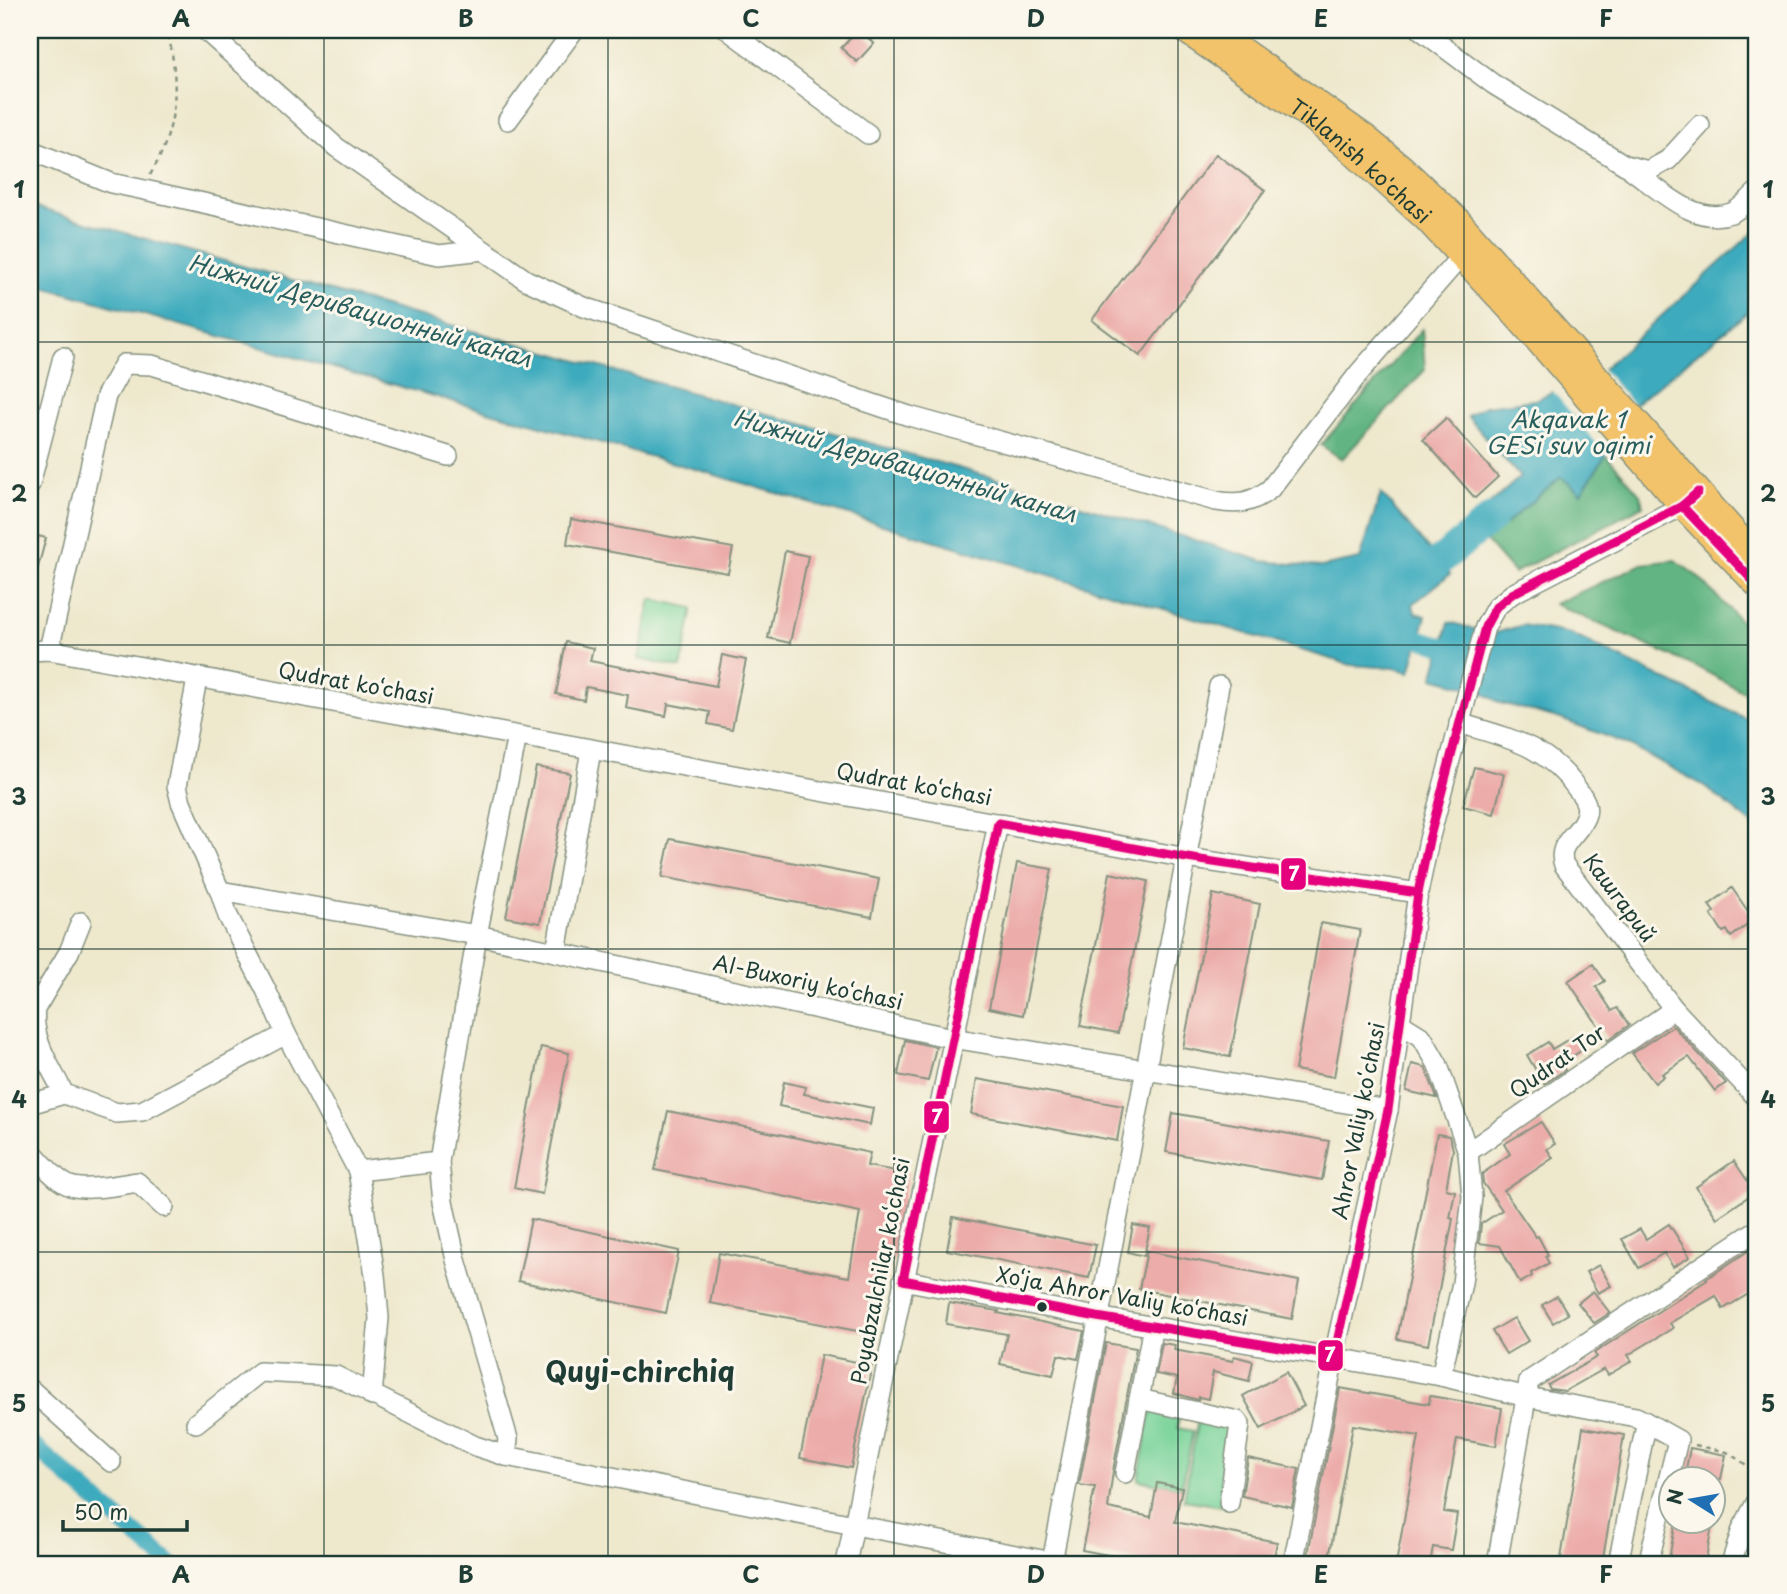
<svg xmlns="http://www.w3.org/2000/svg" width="1787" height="1594" font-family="'Playpen Sans',sans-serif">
	<rect width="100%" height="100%" fill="#fbf7ec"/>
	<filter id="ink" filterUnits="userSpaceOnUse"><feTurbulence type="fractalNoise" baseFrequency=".0143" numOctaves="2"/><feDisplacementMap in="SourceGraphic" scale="14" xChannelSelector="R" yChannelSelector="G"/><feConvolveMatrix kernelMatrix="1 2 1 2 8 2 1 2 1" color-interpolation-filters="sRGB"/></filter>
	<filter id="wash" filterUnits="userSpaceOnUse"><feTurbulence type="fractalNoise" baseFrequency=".00686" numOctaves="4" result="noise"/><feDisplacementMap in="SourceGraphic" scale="28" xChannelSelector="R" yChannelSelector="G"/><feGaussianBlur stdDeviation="1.57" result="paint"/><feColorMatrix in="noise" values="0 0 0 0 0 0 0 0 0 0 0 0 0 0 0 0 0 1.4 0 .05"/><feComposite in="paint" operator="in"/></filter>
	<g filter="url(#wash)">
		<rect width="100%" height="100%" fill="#eee8cd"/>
		<g fill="#79d39a" stroke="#4c8867" stroke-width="2">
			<path d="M 651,599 L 693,608 L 681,668 L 639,659 Z"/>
			<path d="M 1151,1410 L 1180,1415 L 1177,1428 L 1193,1431 L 1182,1488 L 1138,1480 Z"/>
			<path d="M 1198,1418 L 1236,1424 L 1222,1506 L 1184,1500 Z"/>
		</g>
		<g fill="#62b582" stroke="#40795b" stroke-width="2">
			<path d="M 1422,329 L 1425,370 L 1342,459 L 1321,445 Z"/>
			<path d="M 1606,455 L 1640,494 L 1643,506 L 1514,573 L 1486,541 L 1561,477 L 1581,493 Z"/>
			<path d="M 1675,560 L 1697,576 L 1757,638 L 1757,699 L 1703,670 L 1554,604 L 1642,564 Z"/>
		</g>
		<g fill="#3eabbd" stroke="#2e7478" stroke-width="2">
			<path d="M 30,206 L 997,479 L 1262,561 L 1321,567 L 1360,559 L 1381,493 L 1450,574 L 1413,604 L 1415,613 L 1426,616 L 1410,672 L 1394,668 L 1351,665 L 702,471 L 30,283 Z"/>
			<path d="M 1757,229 L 1757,305 L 1634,405 L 1606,455 L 1581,493 L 1561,477 L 1470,554 L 1454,536 L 1520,477 L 1467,416 L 1485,406 L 1535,400 L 1603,369 Z"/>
			<path d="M 1449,622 L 1492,634 L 1523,625 L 1571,634 L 1757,724 L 1757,828 L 1703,785 L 1625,743 L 1558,718 L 1500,703 L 1478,690 L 1433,678 Z"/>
		</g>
		<path fill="#eee8cd" d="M 1600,366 L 1636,408 L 1608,457 L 1551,389 Z"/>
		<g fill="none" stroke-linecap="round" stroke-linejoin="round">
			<g stroke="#3eabbd" stroke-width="18">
				<path d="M 1397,631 L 1464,653"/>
				<path d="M 30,1443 L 170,1564"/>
			</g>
			<path stroke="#3eabbd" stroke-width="30" d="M 1409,586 L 1492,518"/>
		</g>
		<g id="blocks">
			<g fill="#ecaca9">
				<path d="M 858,30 L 874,43 L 857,62 L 841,48 Z"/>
				<path d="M 1216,154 L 1265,190 L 1140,356 L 1092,320 Z"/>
				<path d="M 1446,418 L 1498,477 L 1475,498 L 1423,439 Z"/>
				<path d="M 571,519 L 733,548 L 728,573 L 567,544 Z"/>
				<path d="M 30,534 L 46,538 L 34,582 L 30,581 Z"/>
				<path d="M 785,551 L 808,556 L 790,643 L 768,638 Z"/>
				<path d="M 566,642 L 593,648 L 590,661 L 716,686 L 722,655 L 746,660 L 732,729 L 708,724 L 710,712 L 668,704 L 666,716 L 626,708 L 628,695 L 586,687 L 584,700 L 556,694 Z"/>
				<path d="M 536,767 L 570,773 L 540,923 L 506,917 Z"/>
				<path d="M 1474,767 L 1504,774 L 1494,814 L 1463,806 Z"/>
				<path d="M 670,839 L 879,879 L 872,917 L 662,877 Z"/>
				<path d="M 1017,863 L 1052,869 L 1023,1015 L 989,1008 Z"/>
				<path d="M 1110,873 L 1148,881 L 1118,1033 L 1080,1026 Z"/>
				<path d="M 1732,888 L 1754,920 L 1731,937 L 1727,930 L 1723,932 L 1711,914 L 1714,912 L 1709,905 Z"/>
				<path d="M 1213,894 L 1260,904 L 1230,1057 L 1183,1048 Z"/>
				<path d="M 1321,923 L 1360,930 L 1334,1077 L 1295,1070 Z"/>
				<path d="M 1593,964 L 1605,981 L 1596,987 L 1612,1011 L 1617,1008 L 1629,1025 L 1608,1040 L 1568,981 Z"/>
				<path d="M 1673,1026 L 1726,1083 L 1715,1091 L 1689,1057 L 1662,1074 L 1664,1076 L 1655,1083 L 1632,1053 Z"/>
				<path d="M 1574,1036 L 1582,1050 L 1561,1064 L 1565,1070 L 1544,1084 L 1527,1055 L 1548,1042 L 1552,1049 Z"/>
				<path d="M 905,1040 L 936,1047 L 928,1081 L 898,1075 Z"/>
				<path d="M 541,1047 L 569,1053 L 542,1194 L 514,1188 Z"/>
				<path d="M 1412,1064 L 1425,1067 L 1437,1098 L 1406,1091 Z"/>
				<path d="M 977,1079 L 1123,1106 L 1117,1141 L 971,1114 Z"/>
				<path d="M 784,1082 L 806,1087 L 804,1094 L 873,1108 L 870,1125 L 779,1106 Z"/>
				<path d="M 668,1111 L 870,1153 L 867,1166 L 908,1173 L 894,1260 L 882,1259 L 868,1333 L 710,1303 L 719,1253 L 849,1277 L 860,1212 L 655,1170 Z"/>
				<path d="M 1173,1113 L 1329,1141 L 1322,1180 L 1166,1152 Z"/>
				<path d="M 1541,1122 L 1555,1144 L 1547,1149 L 1553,1158 L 1504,1191 L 1536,1237 L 1538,1236 L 1548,1255 L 1545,1256 L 1549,1263 L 1531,1273 L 1532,1276 L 1520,1283 L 1500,1246 L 1479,1243 L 1481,1224 L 1502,1210 L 1483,1183 L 1482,1174 L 1510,1154 L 1504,1144 Z"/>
				<path d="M 1437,1134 L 1449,1136 L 1451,1141 L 1453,1150 L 1446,1189 L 1455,1191 L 1450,1218 L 1453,1219 L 1428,1345 L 1397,1339 Z"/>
				<path d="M 1734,1161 L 1755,1192 L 1717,1218 L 1696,1187 Z"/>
				<path d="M 953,1217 L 1096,1245 L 1089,1278 L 947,1250 Z"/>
				<path d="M 531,1219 L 679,1251 L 666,1313 L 518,1281 Z"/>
				<path d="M 1669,1224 L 1690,1257 L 1673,1267 L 1664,1253 L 1639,1268 L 1622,1239 L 1640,1229 L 1646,1239 Z"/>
				<path d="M 1133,1225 L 1150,1228 L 1144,1256 L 1128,1252 Z"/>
				<path d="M 1757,1245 L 1757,1289 L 1723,1309 L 1716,1296 L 1670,1323 L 1673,1328 L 1628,1355 L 1632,1361 L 1608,1375 L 1604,1369 L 1565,1391 L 1550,1389 L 1548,1385 L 1597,1357 L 1594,1353 L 1707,1280 L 1706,1279 Z"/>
				<path d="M 1147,1251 L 1299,1281 L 1292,1319 L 1139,1289 Z"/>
				<path d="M 1599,1265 L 1611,1286 L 1598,1293 L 1586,1272 Z"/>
				<path d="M 1593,1291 L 1610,1313 L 1594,1323 L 1578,1303 Z"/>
				<path d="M 1557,1296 L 1568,1314 L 1553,1323 L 1542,1305 Z"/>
				<path d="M 949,1303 L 999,1311 L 998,1313 L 1084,1331 L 1078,1359 L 1058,1355 L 1053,1375 L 1000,1364 L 1007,1334 L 946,1324 Z"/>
				<path d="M 1514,1318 L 1528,1341 L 1506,1354 L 1492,1331 Z"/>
				<path d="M 1106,1343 L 1136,1348 L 1113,1471 L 1108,1508 L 1151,1517 L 1157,1483 L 1182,1488 L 1175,1522 L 1277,1542 L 1273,1564 L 1155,1564 L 1082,1550 L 1095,1487 L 1079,1485 Z"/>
				<path d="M 1162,1343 L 1175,1345 L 1174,1350 L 1233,1361 L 1234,1356 L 1253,1361 L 1249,1381 L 1213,1372 L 1208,1399 L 1199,1397 L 1198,1400 L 1174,1393 L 1177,1378 L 1156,1374 Z"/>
				<path d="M 821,1355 L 872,1365 L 851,1468 L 800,1458 Z"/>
				<path d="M 1286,1372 L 1304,1406 L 1261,1429 L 1243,1396 Z"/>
				<path d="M 1340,1388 L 1429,1404 L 1430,1396 L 1502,1408 L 1496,1446 L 1457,1439 L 1444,1512 L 1457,1514 L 1451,1550 L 1433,1547 L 1430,1564 L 1396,1564 L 1419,1436 L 1353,1425 L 1328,1564 L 1306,1564 Z"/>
				<path d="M 1583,1428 L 1624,1435 L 1602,1564 L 1560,1564 Z"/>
				<path d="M 1690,1448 L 1726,1455 L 1721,1479 L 1684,1479 Z"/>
				<path d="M 1248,1458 L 1299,1469 L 1292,1507 L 1242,1496 Z"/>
				<path d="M 1676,1521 L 1713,1521 L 1705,1564 L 1668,1564 Z"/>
			</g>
		</g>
	</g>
	<g filter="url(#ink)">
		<use href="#blocks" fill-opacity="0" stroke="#869280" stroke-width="2"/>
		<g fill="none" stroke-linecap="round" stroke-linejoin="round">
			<defs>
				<g id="minor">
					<path d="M 205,30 L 336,147 L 526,280 L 584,307 L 909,416 L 1216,501 C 1238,505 1252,503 1270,489 L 1359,373 L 1469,247"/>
					<path d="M 728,30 L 868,134"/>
					<path d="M 1421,30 L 1493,84 L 1625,165 L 1648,171 L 1668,160 L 1700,125"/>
					<path d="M 508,120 L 574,30"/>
					<path d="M 30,150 L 111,183 L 140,189 L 439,255 L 483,250"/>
					<path d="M 1632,170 C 1659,189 1695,226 1731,213 C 1740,210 1749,199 1757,192"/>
					<path d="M 30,484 L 63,357"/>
					<path d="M 49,650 L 106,396 L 124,364 L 152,365 L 448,456"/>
					<path d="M 30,651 L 49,650 L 1187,858 L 1418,893"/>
					<path d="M 197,679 L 177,786 L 181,802 L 220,891 L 228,916 L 266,990 L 286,1034 L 358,1171 L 375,1275 L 379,1318 L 372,1396"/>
					<path d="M 1459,723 C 1508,738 1547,745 1578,790 C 1585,799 1590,808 1584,819 C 1577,836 1556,844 1564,865 L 1674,1009 L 1757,1098"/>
					<path d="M 220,891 L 477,935 L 952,1038 L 1388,1110"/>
					<path d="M 556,952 L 591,750"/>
					<path d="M 1401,1024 L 1422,1037 L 1438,1065 L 1468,1152 L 1472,1197 L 1462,1283 L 1441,1376"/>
					<path d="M 64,1094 C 51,1067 31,1040 35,1009 L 69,952 L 81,922"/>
					<path d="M 30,1104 L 64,1094 L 117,1113 L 142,1111 L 286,1034"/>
					<path d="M 30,1150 C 41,1161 52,1177 66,1184 C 80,1193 120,1185 137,1182 L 164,1207"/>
					<path d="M 1468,1152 L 1674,1009"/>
					<path d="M 358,1171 L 439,1162"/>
					<path d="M 903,1280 L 1097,1317 L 1441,1376 L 1527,1397 L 1636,1417 L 1644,1421 L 1646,1425 L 1618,1564"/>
					<path d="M 30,1389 L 111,1462"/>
					<path d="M 1139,1399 L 1238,1421 L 1240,1424 L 1229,1503"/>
					<path d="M 1644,1421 L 1678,1440 L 1648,1564"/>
					<path d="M 196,1423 L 260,1372 L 336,1376 L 475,1446 L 506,1456 L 854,1525 L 1064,1564"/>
					<path d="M 506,1456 L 508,1439 L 456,1260 L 443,1202 L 439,1162 L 477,935 L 517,736"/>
					<path d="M 1125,1473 L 1153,1326"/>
					<path d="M 1052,1562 L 1219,686"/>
					<path d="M 846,1564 L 998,823"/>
					<path d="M 1293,1564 L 1334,1356 L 1388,1110 L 1418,893 L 1429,840 L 1485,627 L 1496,607 L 1512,594 L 1682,506 L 1692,497"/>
					<path d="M 1497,1564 L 1529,1381 L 1757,1230"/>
					<path d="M 1731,1564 L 1742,1529 L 1757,1501"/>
				</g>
				<g id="major">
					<path id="s1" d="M 1184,30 L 1314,120 L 1352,152 L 1426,219 L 1516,316 L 1682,506 L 1757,585"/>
					<path d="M 1225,38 L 1364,136 L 1403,168 L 1459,221 L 1757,557"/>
				</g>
			</defs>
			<use href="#minor" stroke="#869280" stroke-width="22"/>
			<use href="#major" stroke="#869280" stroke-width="27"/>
			<g stroke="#869280" stroke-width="2.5" stroke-dasharray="5 5" stroke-linecap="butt">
				<path d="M 150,175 C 178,129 180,81 167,30"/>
				<path d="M 1695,1445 L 1727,1452 L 1757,1472"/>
			</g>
			<use href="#minor" stroke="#fff" stroke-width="19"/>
			<use href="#major" stroke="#f2c36a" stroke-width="24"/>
			<defs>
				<g id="bus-1">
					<path d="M 1682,506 L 1757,585"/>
					<path d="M 998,823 L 1187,858 L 1418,893 L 1388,1110 L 1334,1356 L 1097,1317 L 903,1280 Z"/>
					<path d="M 1418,893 L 1429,840 L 1485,627 L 1496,607 L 1512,594 L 1682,506 L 1698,492"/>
				</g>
			</defs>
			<use href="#bus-1" stroke="#fbf7ec" stroke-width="14"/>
			<use href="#bus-1" stroke="#e5007d" stroke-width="9"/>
		</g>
	</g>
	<path fill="none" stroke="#1f3d34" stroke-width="2" stroke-opacity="0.55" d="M 324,30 L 324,1564M 608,30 L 608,1564M 894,30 L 894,1564M 1178,30 L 1178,1564M 1464,30 L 1464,1564M 30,342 L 1757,342M 30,645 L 1757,645M 30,949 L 1757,949M 30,1252 L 1757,1252"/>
	<circle fill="#1f3d34" stroke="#fbf7ec" stroke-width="2.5" cx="1042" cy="1307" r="6"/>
	<g text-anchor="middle" stroke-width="6" stroke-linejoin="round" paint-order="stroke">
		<g font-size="21" fill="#1f3d34" stroke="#fbf7ec">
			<text dy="7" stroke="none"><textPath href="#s1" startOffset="220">Tiklanish ko'chasi</textPath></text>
			<text transform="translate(356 684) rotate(10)" y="7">Qudrat ko‘chasi</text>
			<text transform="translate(914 785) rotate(10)" y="7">Qudrat ko‘chasi</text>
			<text transform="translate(1619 898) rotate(53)" y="7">Кашгарий</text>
			<text transform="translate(808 983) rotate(12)" y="7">Al-Buxoriy ko‘chasi</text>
			<text transform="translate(1558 1062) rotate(-35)" y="7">Qudrat Tor</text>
			<text transform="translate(1359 1121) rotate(-79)" y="7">Ahror Valiy koʻchasi</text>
			<text transform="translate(881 1271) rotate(-79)" y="7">Poyabzalchilar ko‘chasi</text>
			<text transform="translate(1122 1297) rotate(10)" y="7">Xo‘ja Ahror Valiy ko‘chasi</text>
		</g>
		<g font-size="23" font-style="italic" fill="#285e5d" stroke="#fbf7ec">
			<text transform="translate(360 311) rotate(16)" y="8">Нижний Деривационный канал</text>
			<text x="1568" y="428">Akqavak 1<tspan x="1568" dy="26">GESi suv oqimi</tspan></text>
			<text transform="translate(905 466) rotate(16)" y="8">Нижний Деривационный канал</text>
		</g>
		<g font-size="28" font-weight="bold" fill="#1f3d34" stroke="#fbf7ec">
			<text x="640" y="1382">Quyi-chirchiq</text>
		</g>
	</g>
	<g stroke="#fbf7ec" stroke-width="2.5">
		<rect x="1280" y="857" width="27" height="34" rx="7" fill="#e5007d"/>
		<rect x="923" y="1100" width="27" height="34" rx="7" fill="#e5007d"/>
		<rect x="1317" y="1339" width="27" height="33" rx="7" fill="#e5007d"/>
	</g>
	<g font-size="19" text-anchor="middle" font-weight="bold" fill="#fff">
		<text x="1294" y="881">7</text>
		<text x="937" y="1124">7</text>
		<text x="1330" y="1362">7</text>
	</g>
	<rect width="1787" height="1594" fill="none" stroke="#fbf7ec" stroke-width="77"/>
	<g transform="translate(1692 1500) rotate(281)"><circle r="33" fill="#fbf7ec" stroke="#a3ada2" stroke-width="2"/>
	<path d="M0-5L12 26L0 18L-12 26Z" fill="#1f6fb2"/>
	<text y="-10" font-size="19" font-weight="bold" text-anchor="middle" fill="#1f3d34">N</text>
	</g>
	<path d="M63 1520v10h124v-10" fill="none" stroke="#1f3d34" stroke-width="3.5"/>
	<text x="74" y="1520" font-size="21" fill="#1f3d34" stroke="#fbf7ec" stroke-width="5" paint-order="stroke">50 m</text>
	<rect x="38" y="38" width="1710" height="1518" fill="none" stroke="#1f3d34" stroke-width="2.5"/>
	<g font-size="23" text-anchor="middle" font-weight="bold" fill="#1f3d34">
		<text x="181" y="27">A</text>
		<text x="466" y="27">B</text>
		<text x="751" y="27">C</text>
		<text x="1036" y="27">D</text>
		<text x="1321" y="27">E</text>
		<text x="1606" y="27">F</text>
		<text x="19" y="198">1</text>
		<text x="1768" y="198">1</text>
		<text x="19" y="502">2</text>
		<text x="1768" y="502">2</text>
		<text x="19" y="805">3</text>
		<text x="1768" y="805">3</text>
		<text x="19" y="1108">4</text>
		<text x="1768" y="1108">4</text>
		<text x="19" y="1412">5</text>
		<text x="1768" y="1412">5</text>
		<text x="181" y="1583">A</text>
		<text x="466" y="1583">B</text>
		<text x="751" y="1583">C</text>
		<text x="1036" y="1583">D</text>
		<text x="1321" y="1583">E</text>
		<text x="1606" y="1583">F</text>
	</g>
</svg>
